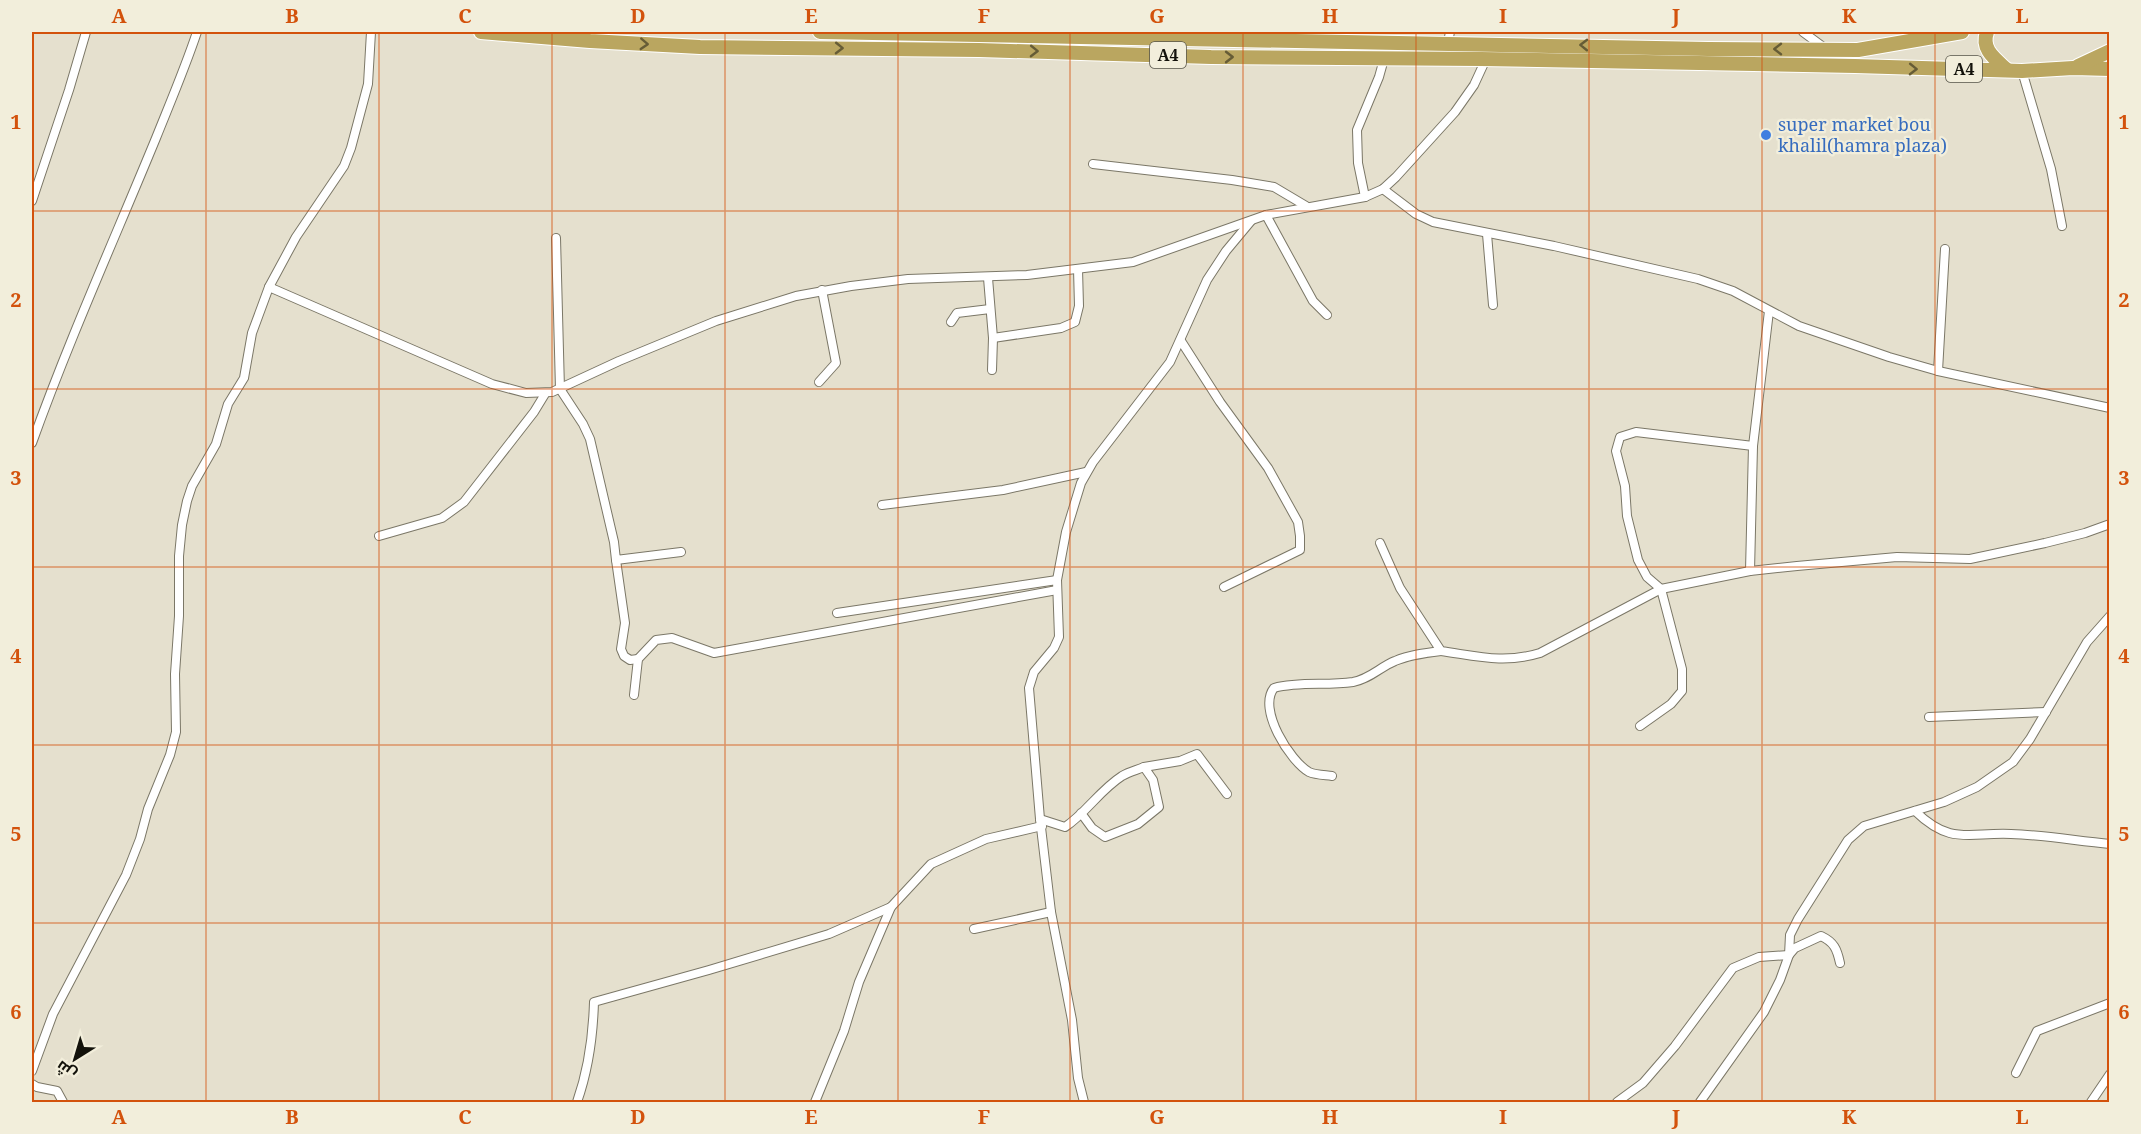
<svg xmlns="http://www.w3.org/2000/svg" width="2141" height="1134" font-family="'Noto Serif',Cairo,serif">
	<rect width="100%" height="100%" fill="#e5e0ce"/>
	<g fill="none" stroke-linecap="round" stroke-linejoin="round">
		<defs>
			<g id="minor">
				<path d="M 1803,32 L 1826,49"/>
				<path d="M 1448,42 L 1450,32"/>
				<path d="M 2022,71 L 2051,169 L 2062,226"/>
				<path d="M 1093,164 L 1232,180 L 1274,187 L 1306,206"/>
				<path d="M 1383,189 L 1416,214 L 1433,222 L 1554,246 L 1698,279 L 1733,291 L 1799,326 L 1889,357 L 1938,371 L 2110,408"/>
				<path d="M 1365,197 L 1358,163 L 1357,130 L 1379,77 L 1384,59"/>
				<path d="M 32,201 L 69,90 L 86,32"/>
				<path d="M 1266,215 L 1313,301 L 1327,315"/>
				<path d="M 1487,234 L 1493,305"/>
				<path d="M 556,238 L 560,389 L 583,424 L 590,439 L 614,542 L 616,560 L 681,552"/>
				<path d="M 988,278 L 993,338 L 992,370"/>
				<path d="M 269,287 L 492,384 L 526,393 L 552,392 L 619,361 L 716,321 L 796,296 L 851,286 L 908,279 L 1027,275 L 1133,262 L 1266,215 L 1365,197 L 1383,189 L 1396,177 L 1455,112 L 1474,85 L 1486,59"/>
				<path d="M 951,322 L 957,313 L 990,309"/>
				<path d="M 993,338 L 1061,328 L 1075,322 L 1079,306 L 1078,269"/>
				<path d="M 1181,341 L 1220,402 L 1268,468 L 1298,522 L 1300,536 L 1300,550 L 1224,587"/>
				<path d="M 1938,371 L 1945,249"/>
				<path d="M 819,382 L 836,363 L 822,290"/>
				<path d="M 32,443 C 69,340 114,240 156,138 C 170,103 185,68 197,32"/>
				<path d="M 882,505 L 1003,490 L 1086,472"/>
				<path d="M 379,536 L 442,518 L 464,502 L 534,412 L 545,394"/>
				<path d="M 1380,543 L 1400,588 L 1441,651 C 1477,656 1504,664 1540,653 L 1661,589 L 1750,571 L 1797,566 L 1897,557 L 1970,559 L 2045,543 L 2085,533 L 2110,524"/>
				<path d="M 616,560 L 625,623 L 621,649 L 624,656 L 630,660 L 638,659"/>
				<path d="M 1750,571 L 1753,446 L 1769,311"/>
				<path d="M 837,613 L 1057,580"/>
				<path d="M 634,695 L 638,659 L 656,640 L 672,638 L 714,653 L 1057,590"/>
				<path d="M 1929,717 L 2046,712"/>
				<path d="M 1640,726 L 1671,704 L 1682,691 L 1682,669 L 1661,589 L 1647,577 L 1638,560 L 1627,516 L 1625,486 L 1616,451 L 1620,437 L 1636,432 L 1753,446"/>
				<path d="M 1144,767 L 1180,761 L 1197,754 L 1227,794"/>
				<path d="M 1332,776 C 1325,775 1316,775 1309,772 C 1290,761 1257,709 1274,688 C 1300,681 1326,686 1353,682 C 1370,679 1380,667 1395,661 C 1409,655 1425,653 1441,651"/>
				<path d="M 1915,811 C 1951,846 1969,832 2011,834 C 2044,835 2077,841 2110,844"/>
				<path d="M 1040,819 L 1065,827 C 1086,813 1100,790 1122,776 C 1129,772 1137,770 1144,767 L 1153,780 L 1159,807 L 1138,824 L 1105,837 L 1092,828 L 1081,813"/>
				<path d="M 974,929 L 1051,912"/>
				<path d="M 32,1071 L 53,1014 L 126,875 L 140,839 L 148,809 L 170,755 L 176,732 L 175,674 L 179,616 L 179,556 L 182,525 L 187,501 L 192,486 L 216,444 L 228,404 L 244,378 L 252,333 L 269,287 L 296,237 L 344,166 L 351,148 L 368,84 L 371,32"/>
				<path d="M 2016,1073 L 2037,1031 L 2110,1003"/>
				<path d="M 32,1084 L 37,1087 L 57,1091 L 63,1102"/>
				<path d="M 577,1102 C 588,1071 593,1036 594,1002 L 709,970 L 829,934 L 891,907"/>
				<path d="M 815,1102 L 844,1031 L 859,982 L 891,907 L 931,864 L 986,839 L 1042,826"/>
				<path d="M 1084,1102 L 1078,1078 L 1072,1020 L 1051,912 L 1040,819 L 1029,688 L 1034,672 L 1054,648 L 1059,637 L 1057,580 L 1066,532 L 1081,483 L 1093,462 L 1170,362 L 1207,280 L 1226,251 L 1251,221"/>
				<path d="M 1617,1102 L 1643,1083 L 1675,1046 L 1733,968 L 1759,957 L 1789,955 L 1795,948 L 1821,936 C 1834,942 1837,949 1840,963"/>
				<path d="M 1700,1102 L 1764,1012 L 1780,980 L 1789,955 L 1790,935 L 1798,919 L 1848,840 L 1864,826 L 1944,802 L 1977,787 L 2013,762 L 2030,739 L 2087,642 L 2110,616"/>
				<path d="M 2091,1102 L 2110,1074"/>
			</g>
			<g id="trunk">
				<path d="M 481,32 L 590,41 L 700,47 L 979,50 L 1211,57 L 1481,59 L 1855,66 L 2022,71 L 2073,68 L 2110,69"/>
				<path d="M 820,32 L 1708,49 L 1858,50 L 1962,32"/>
				<path d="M 1987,32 C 1981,49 1994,58 2006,69"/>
				<path d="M 2078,66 L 2110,51"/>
			</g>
		</defs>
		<use href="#minor" stroke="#7b7767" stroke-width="10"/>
		<use href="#trunk" stroke="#fff" stroke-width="16"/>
		<use href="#minor" stroke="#fff" stroke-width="8"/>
		<use href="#trunk" stroke="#baa660" stroke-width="14"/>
	</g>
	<defs><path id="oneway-chevron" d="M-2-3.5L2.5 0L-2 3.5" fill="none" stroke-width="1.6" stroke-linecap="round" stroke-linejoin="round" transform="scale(1.5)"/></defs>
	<g stroke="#665c36">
		<use href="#oneway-chevron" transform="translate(644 44) rotate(3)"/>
		<use href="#oneway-chevron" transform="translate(1584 45) rotate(-179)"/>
		<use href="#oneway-chevron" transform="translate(839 48) rotate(1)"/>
		<use href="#oneway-chevron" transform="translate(1778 49) rotate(-180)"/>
		<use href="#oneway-chevron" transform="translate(1034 51) rotate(1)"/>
		<use href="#oneway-chevron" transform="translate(1229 57)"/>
		<use href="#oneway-chevron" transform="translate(1913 69) rotate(1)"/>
	</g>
	<path fill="none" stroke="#d3520c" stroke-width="1.5" stroke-opacity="0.55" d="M 206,32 L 206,1102M 379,32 L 379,1102M 552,32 L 552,1102M 725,32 L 725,1102M 898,32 L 898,1102M 1070,32 L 1070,1102M 1243,32 L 1243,1102M 1416,32 L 1416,1102M 1589,32 L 1589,1102M 1762,32 L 1762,1102M 1935,32 L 1935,1102M 32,211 L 2110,211M 32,389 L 2110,389M 32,567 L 2110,567M 32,745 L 2110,745M 32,923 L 2110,923"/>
	<circle fill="#3f7fe0" stroke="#f2eedb" stroke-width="2" cx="1766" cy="135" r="6"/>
	<g text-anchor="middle" stroke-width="4.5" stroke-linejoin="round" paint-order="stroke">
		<g fill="#f2eedb" stroke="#565449" stroke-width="1.5">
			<rect x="1150" y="42" width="36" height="26" rx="4.5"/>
			<rect x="1946" y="56" width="36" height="26" rx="4.5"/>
		</g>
		<g font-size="16" font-weight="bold" fill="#13120b">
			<text x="1168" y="61">A4</text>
			<text x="1964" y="75">A4</text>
		</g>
		<g font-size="18" fill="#366cbe" stroke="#f2eedb" text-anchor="start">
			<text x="1778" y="131">super market bou<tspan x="1778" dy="21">khalil(hamra plaza)</tspan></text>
		</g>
	</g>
	<rect width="2141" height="1134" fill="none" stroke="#f2eedb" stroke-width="66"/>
	<g transform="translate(75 1059) rotate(217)" stroke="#f2eedb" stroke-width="4.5" paint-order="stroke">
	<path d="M0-4.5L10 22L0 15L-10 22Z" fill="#13120b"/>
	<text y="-9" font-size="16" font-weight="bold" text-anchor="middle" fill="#13120b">ش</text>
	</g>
	<rect x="33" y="33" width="2075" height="1068" fill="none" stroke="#d3520c" stroke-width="2"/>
	<g font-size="20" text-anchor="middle" font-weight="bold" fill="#d3520c">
		<text x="119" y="23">A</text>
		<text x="292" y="23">B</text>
		<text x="465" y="23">C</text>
		<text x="638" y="23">D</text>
		<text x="811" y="23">E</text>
		<text x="984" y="23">F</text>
		<text x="1157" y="23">G</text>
		<text x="1330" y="23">H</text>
		<text x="1503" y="23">I</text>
		<text x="1676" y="23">J</text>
		<text x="1849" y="23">K</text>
		<text x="2022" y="23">L</text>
		<text x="16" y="129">1</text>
		<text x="2124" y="129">1</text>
		<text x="16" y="307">2</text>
		<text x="2124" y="307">2</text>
		<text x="16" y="485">3</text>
		<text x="2124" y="485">3</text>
		<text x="16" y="663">4</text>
		<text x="2124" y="663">4</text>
		<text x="16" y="841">5</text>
		<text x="2124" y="841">5</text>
		<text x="16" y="1019">6</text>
		<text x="2124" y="1019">6</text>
		<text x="119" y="1124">A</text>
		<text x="292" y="1124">B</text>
		<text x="465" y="1124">C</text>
		<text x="638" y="1124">D</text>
		<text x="811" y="1124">E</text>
		<text x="984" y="1124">F</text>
		<text x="1157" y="1124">G</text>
		<text x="1330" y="1124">H</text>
		<text x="1503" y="1124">I</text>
		<text x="1676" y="1124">J</text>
		<text x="1849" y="1124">K</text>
		<text x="2022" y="1124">L</text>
	</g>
</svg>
